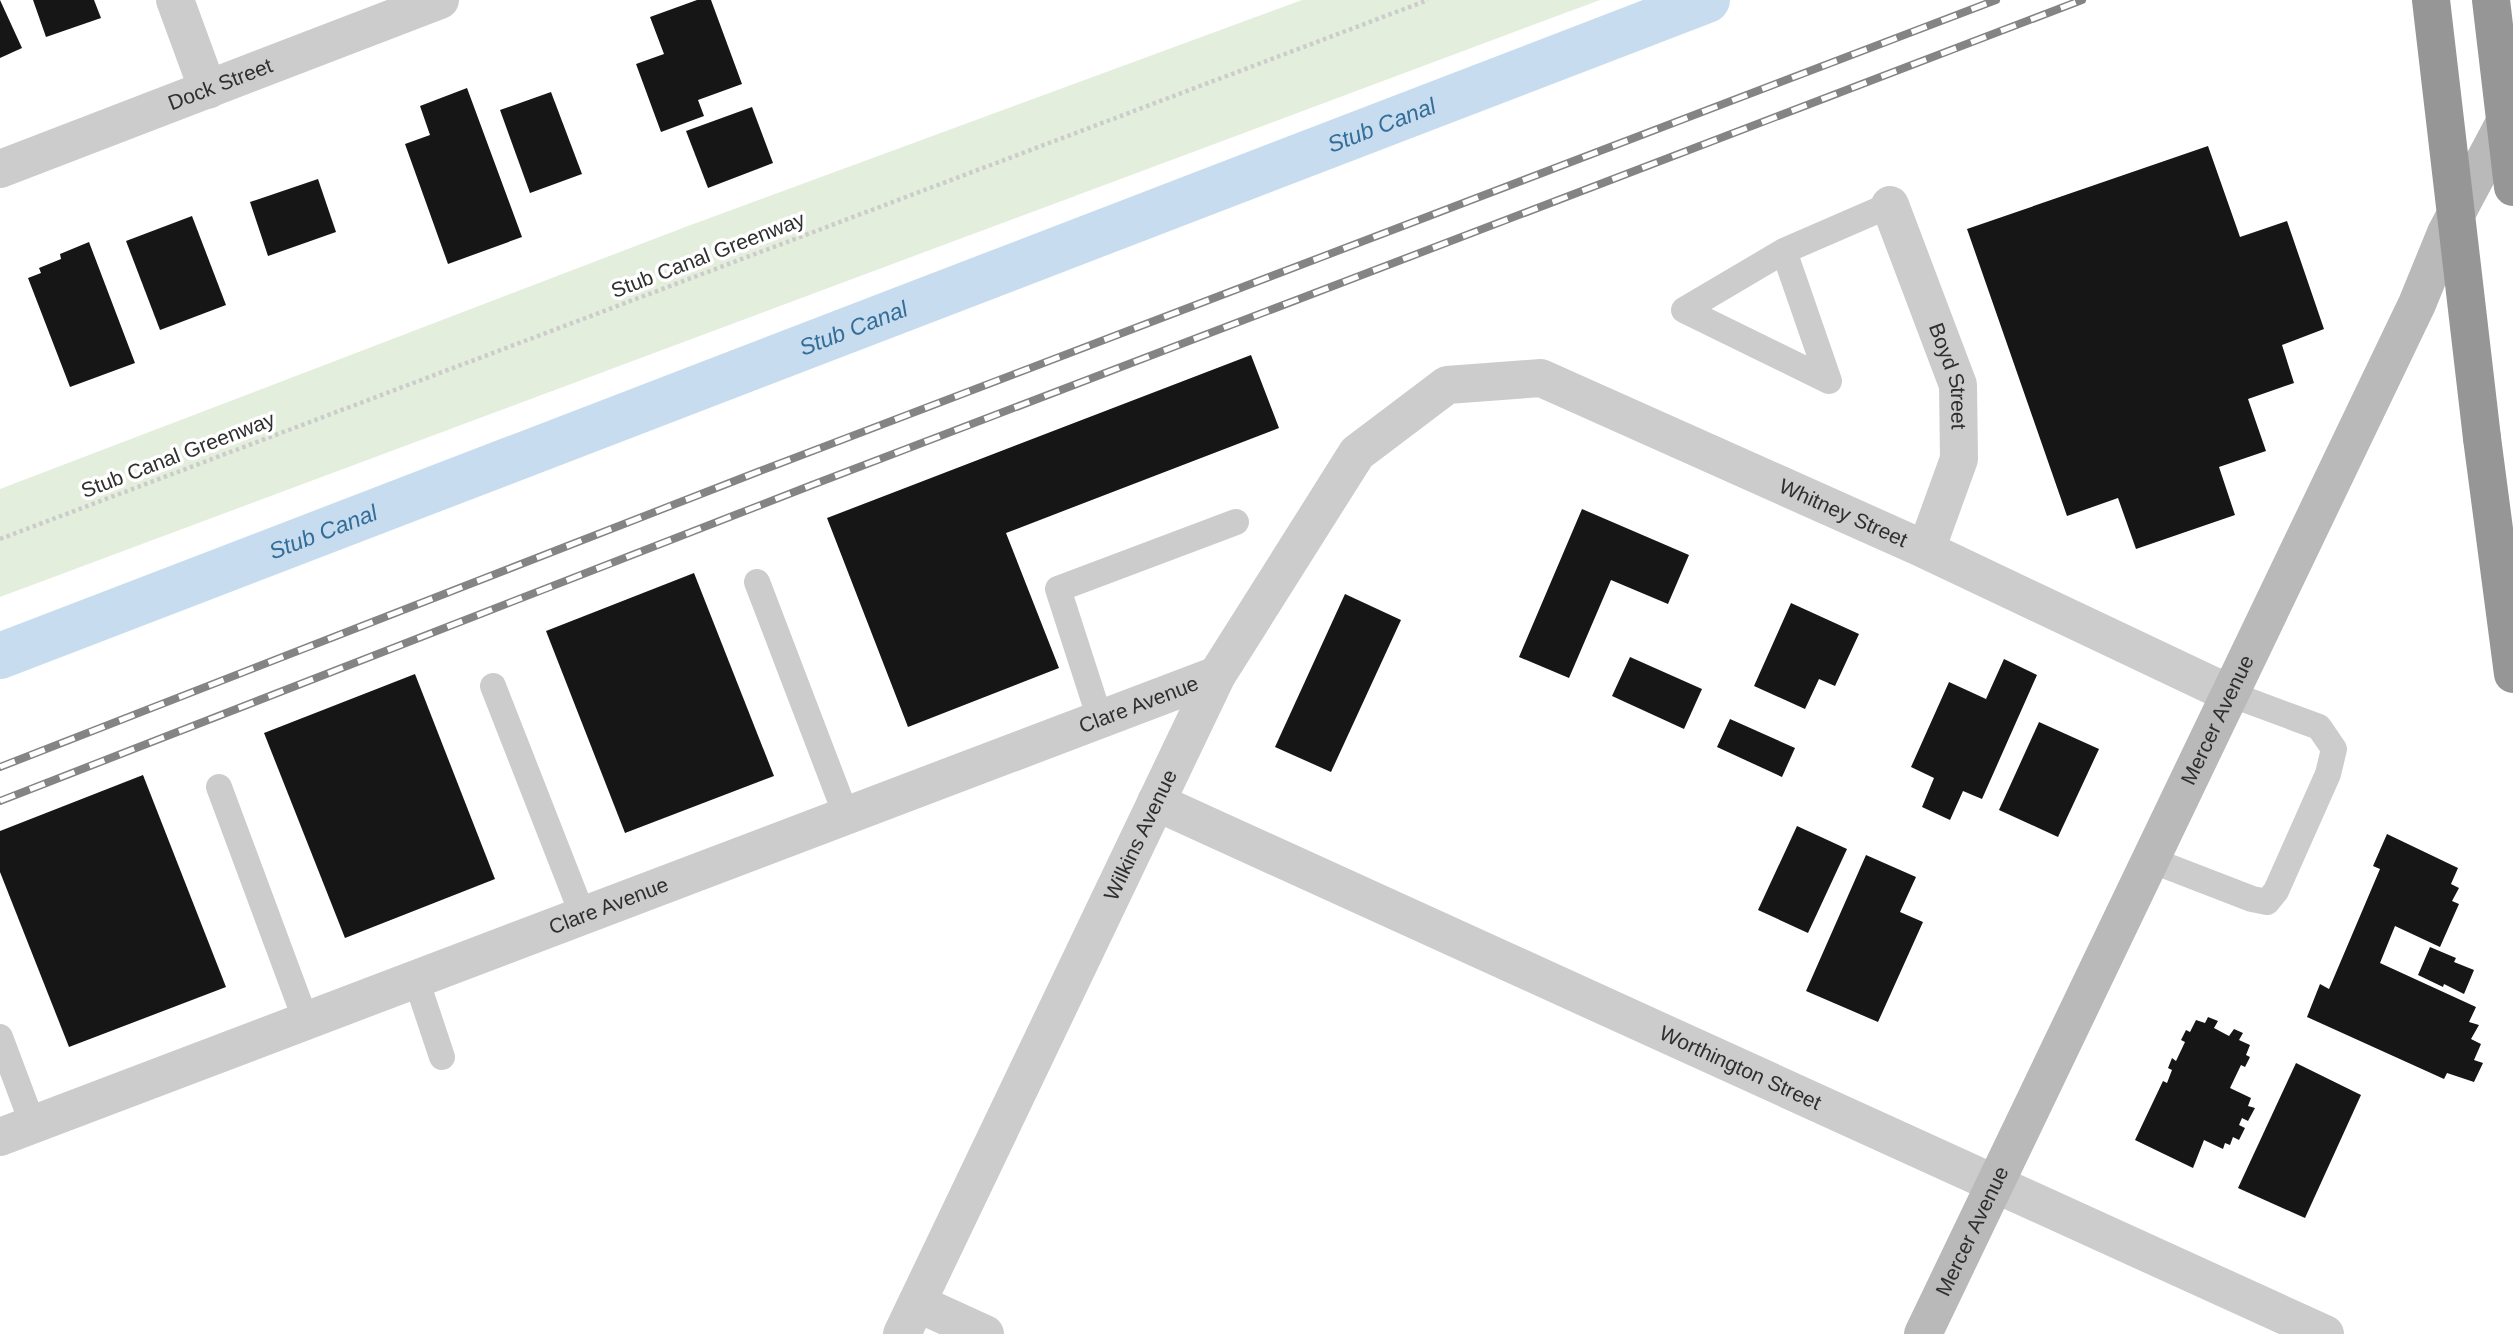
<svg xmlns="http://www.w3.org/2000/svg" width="2513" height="1334" font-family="Helvetica,sans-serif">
	<rect width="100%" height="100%" fill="#fff"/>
	<path fill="#e4eedc" d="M 1302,0 L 1600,0 L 0,597 L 0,489 L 688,226 Z"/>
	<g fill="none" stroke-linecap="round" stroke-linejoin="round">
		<path stroke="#c7ddef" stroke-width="46" id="s1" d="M 0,656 L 1707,0"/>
	</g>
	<g fill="#161616">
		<path d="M 0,0 L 22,48 L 0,58 Z"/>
		<path d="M 33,0 L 94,0 L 101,18 L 46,37 Z"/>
		<path d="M 697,0 L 711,0 L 742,84 L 698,100 L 704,116 L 661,132 L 636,64 L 664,54 L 650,17 Z"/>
		<path d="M 467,88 L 522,237 L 448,264 L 405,144 L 430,135 L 420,106 Z"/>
		<path d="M 551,92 L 582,174 L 530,193 L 500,110 Z"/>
		<path d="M 752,107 L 773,163 L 708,188 L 686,131 Z"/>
		<path d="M 2208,146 L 2240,237 L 2287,221 L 2324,329 L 2282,345 L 2294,383 L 2248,399 L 2266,451 L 2219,467 L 2235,515 L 2136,549 L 2118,498 L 2067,516 L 1967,229 Z"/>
		<path d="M 318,179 L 336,232 L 268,256 L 250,202 Z"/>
		<path d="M 192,216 L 226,305 L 160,330 L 126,241 Z"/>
		<path d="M 89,242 L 135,363 L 70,387 L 28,278 L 41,273 L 39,268 L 61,259 L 60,254 Z"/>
		<path d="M 1251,355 L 1279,428 L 1006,533 L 1059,668 L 908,727 L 827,518 Z"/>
		<path d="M 1582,509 L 1689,555 L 1668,604 L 1611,580 L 1569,678 L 1519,657 Z"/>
		<path d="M 694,573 L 774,776 L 625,833 L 546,631 Z"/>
		<path d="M 1345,594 L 1401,620 L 1331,772 L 1275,747 Z"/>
		<path d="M 1791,603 L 1859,634 L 1835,686 L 1819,679 L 1805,709 L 1754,686 Z"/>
		<path d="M 1630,657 L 1702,689 L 1684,729 L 1612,696 Z"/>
		<path d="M 2004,659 L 2037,675 L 1982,799 L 1963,791 L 1950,820 L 1922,807 L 1934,778 L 1911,767 L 1949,682 L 1986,699 Z"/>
		<path d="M 415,674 L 495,879 L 345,938 L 264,733 Z"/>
		<path d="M 1730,719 L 1795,748 L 1782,777 L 1717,747 Z"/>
		<path d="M 2039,722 L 2099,749 L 2058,837 L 1999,810 Z"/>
		<path d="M 143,775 L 226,987 L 69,1047 L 0,872 L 0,831 Z"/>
		<path d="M 1797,826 L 1847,849 L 1808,933 L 1758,910 Z"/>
		<path d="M 2387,834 L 2458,868 L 2451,884 L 2459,888 L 2452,901 L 2459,904 L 2440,947 L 2395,926 L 2380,963 L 2476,1007 L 2469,1022 L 2479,1025 L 2471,1039 L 2481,1044 L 2474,1060 L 2483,1063 L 2474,1082 L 2447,1073 L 2444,1079 L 2307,1017 L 2320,984 L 2329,989 L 2380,869 L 2373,866 Z"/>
		<path d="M 1866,855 L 1916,877 L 1900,912 L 1923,922 L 1878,1022 L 1806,991 Z"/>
		<path d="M 2430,947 L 2456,958 L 2454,962 L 2474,970 L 2464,994 L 2444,984 L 2443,987 L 2418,975 Z"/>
		<path d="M 2208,1017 L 2218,1021 L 2214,1028 L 2229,1036 L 2234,1029 L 2243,1033 L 2239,1040 L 2250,1045 L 2246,1055 L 2250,1057 L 2245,1067 L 2241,1065 L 2230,1088 L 2251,1098 L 2248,1106 L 2255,1108 L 2248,1121 L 2242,1118 L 2239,1125 L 2245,1128 L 2239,1140 L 2233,1137 L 2230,1145 L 2225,1143 L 2223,1149 L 2204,1140 L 2193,1168 L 2135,1140 L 2163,1081 L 2167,1083 L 2172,1070 L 2168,1068 L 2172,1058 L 2176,1061 L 2185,1042 L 2181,1040 L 2186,1030 L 2190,1032 L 2196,1020 L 2205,1023 Z"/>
		<path d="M 2296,1063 L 2361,1095 L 2305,1218 L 2238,1188 Z"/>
	</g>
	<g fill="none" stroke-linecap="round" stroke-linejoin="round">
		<path stroke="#ccc" stroke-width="4.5" stroke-dasharray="3.5 3.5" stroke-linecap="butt" d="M 0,539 L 1428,0"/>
		<g stroke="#ccc" stroke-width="26">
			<path d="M 1784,251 L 1829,381 L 1684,310 L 1784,251 L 1890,205"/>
			<path d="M 757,582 L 846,815"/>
			<path d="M 493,686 L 583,916"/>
			<path d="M 1100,719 L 1058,589 L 1236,522"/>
			<path d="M 219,787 L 306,1021"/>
			<path d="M 2151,860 L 2252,899 L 2267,902 L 2276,891 L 2328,774 L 2334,749 L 2319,727 L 2230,694"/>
			<path d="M 416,979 L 442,1057"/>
			<path d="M 0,1037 L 33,1125"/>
		</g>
		<g stroke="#ccc" stroke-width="38">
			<path d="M 175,0 L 208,90"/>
			<path id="s2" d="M 0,169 L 440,0"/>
			<path id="s3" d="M 1890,205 L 1958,385 L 1959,459 L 1926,550"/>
			<path id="s4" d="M 1156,802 L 2325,1334"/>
			<path id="s5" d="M 0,1137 L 1217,675"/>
			<path d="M 917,1303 L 985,1334"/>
			<path id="s6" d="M 902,1334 L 1217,675 L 1357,453 L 1447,385 L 1541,378 L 1926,550 L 2230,694"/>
		</g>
		<path stroke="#b9b9b9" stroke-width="38" id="s7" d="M 1923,1334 L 2417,304 L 2446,233 L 2513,107"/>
		<path stroke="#969696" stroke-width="38" d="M 2482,438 L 2513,674"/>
		<defs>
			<g id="rail">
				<path d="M 0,767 L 760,471 L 1996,0"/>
				<path d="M 0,801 L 812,485 L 2082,0"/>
			</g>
		</defs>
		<use href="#rail" stroke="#848484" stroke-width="8"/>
		<use href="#rail" stroke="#fff" stroke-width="5" stroke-dasharray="16" stroke-linecap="butt"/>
		<g stroke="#969696" stroke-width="38">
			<path d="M 2431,0 L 2482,438"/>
			<path d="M 2491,0 L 2513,187"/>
		</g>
	</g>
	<g text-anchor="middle" stroke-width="7" stroke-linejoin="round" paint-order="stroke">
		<g font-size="21" fill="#2f2f2f" stroke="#fff">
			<text dy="7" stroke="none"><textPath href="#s2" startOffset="236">Dock Street</textPath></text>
			<text transform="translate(708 255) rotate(-21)" y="7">Stub Canal Greenway</text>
			<text dy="7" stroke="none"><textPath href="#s3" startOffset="182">Boyd Street</textPath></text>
			<text transform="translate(178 455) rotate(-21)" y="7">Stub Canal Greenway</text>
			<text dy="7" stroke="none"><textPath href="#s6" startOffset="1531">Whitney Street</textPath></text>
			<text dy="7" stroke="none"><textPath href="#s5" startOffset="1218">Clare Avenue</textPath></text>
			<text dy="7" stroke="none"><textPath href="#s7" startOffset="681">Mercer Avenue</textPath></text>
			<text dy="7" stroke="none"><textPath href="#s6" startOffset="553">Wilkins Avenue</textPath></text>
			<text dy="7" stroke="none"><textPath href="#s5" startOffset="651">Clare Avenue</textPath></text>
			<text dy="7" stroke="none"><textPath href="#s4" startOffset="642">Worthington Street</textPath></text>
			<text dy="7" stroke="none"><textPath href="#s7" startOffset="114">Mercer Avenue</textPath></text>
		</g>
		<g font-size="23" font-style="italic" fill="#356d99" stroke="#fff">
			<text dy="8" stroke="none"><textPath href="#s1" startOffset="1480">Stub Canal</textPath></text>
			<text dy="8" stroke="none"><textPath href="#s1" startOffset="914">Stub Canal</textPath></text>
			<text dy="8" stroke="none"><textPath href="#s1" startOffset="346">Stub Canal</textPath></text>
		</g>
	</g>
</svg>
